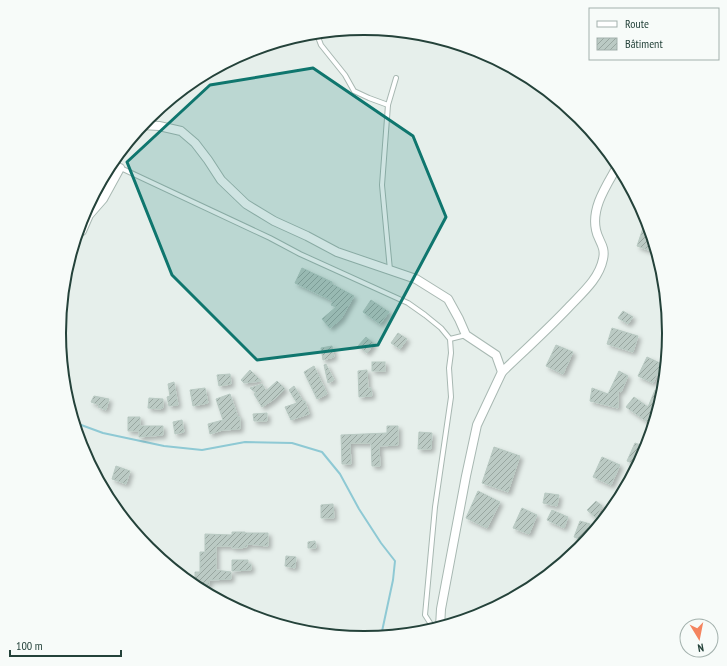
<svg xmlns="http://www.w3.org/2000/svg" width="727" height="666" font-family="'PT Sans Narrow',sans-serif">
	<defs>
		<pattern id="building-hatch" width="6" height="6" patternUnits="userSpaceOnUse"><rect width="6" height="6" fill="#bbcac4"/><path d="M-1 1l2-2M0 6l6-6M5 7l2-2" fill="none" stroke="#98a6a0"/></pattern>
		<filter id="shadow"><feDropShadow dx="3" dy="3" stdDeviation="2" flood-color="#0004"/></filter>
	</defs>
	<rect width="100%" height="100%" fill="#e6efeb"/>
	<g fill="none" stroke-linecap="round" stroke-linejoin="round">
		<path stroke="#8ec9d4" stroke-width="2" d="M 73,422 L 103,433 L 164,446 L 202,450 L 245,442 L 292,443 L 322,452 L 340,474 L 359,509 L 381,543 L 395,561 L 393,580 L 381,636"/>
	</g>
	<g fill="url(#building-hatch)" stroke="#b8c9c2" filter="url(#shadow)">
		<path d="M 644,225 L 648,227 L 654,244 L 651,251 L 637,246 Z"/>
		<path d="M 302,268 L 332,282 L 332,284 L 354,296 L 341,319 L 330,328 L 322,319 L 336,307 L 331,305 L 333,301 L 295,283 Z"/>
		<path d="M 371,300 L 389,312 L 380,324 L 363,312 Z"/>
		<path d="M 623,311 L 633,317 L 628,324 L 618,318 Z"/>
		<path d="M 612,328 L 638,336 L 633,352 L 607,344 Z"/>
		<path d="M 398,333 L 407,339 L 400,349 L 391,343 Z"/>
		<path d="M 366,337 L 374,344 L 367,353 L 358,346 Z"/>
		<path d="M 556,345 L 573,352 L 563,374 L 546,366 Z"/>
		<path d="M 332,346 L 334,357 L 323,360 L 321,348 Z"/>
		<path d="M 647,357 L 662,364 L 653,383 L 638,376 Z"/>
		<rect x="372" y="362" width="13" height="9"/>
		<path d="M 326,364 L 334,380 L 328,383 L 324,365 Z"/>
		<path d="M 314,366 L 327,394 L 317,399 L 304,372 Z"/>
		<path d="M 250,370 L 261,381 L 244,383 L 241,380 Z"/>
		<path d="M 367,370 L 368,388 L 371,388 L 372,396 L 359,397 L 358,371 Z"/>
		<path d="M 619,371 L 628,376 L 621,392 L 618,390 L 618,408 L 590,401 L 592,388 L 608,394 Z"/>
		<path d="M 230,374 L 231,384 L 219,386 L 217,375 Z"/>
		<path d="M 277,381 L 285,389 L 273,400 L 262,407 L 254,394 L 256,393 L 250,388 L 262,384 L 266,391 Z"/>
		<path d="M 174,382 L 178,405 L 169,406 L 167,397 L 170,396 L 168,384 Z"/>
		<path d="M 294,386 L 303,401 L 305,401 L 309,414 L 291,420 L 285,407 L 297,403 L 289,390 Z"/>
		<path d="M 205,388 L 208,403 L 193,406 L 190,390 Z"/>
		<path d="M 655,390 L 663,393 L 653,426 L 626,407 L 634,397 L 648,407 Z"/>
		<path d="M 230,394 L 238,417 L 240,417 L 240,429 L 223,430 L 210,434 L 208,424 L 223,420 L 216,399 Z"/>
		<path d="M 94,396 L 109,399 L 106,410 L 98,407 L 99,405 L 91,402 Z"/>
		<path d="M 149,398 L 163,399 L 163,408 L 160,409 L 148,408 Z"/>
		<path d="M 267,413 L 267,421 L 254,421 L 253,414 Z"/>
		<path d="M 128,417 L 140,417 L 140,426 L 163,426 L 163,435 L 139,437 L 139,431 L 128,431 Z"/>
		<path d="M 182,420 L 184,432 L 175,434 L 173,422 Z"/>
		<path d="M 387,426 L 398,426 L 398,445 L 379,446 L 380,466 L 372,466 L 371,443 L 350,443 L 351,464 L 342,464 L 341,435 L 387,433 Z"/>
		<path d="M 419,432 L 432,433 L 431,449 L 418,449 Z"/>
		<path d="M 635,443 L 646,447 L 637,465 L 627,461 Z"/>
		<path d="M 494,447 L 520,456 L 508,492 L 482,483 Z"/>
		<path d="M 602,457 L 620,465 L 611,485 L 593,477 Z"/>
		<path d="M 116,466 L 130,471 L 126,484 L 112,479 Z"/>
		<path d="M 478,491 L 500,502 L 487,528 L 466,518 Z"/>
		<path d="M 545,493 L 559,495 L 557,506 L 543,503 Z"/>
		<path d="M 596,501 L 602,506 L 596,518 L 587,510 Z"/>
		<path d="M 333,504 L 334,518 L 321,518 L 321,505 Z"/>
		<path d="M 522,508 L 537,515 L 529,534 L 513,528 Z"/>
		<path d="M 552,510 L 568,517 L 564,528 L 547,520 Z"/>
		<path d="M 580,521 L 590,524 L 584,541 L 574,537 Z"/>
		<path d="M 232,532 L 245,532 L 245,533 L 268,533 L 268,546 L 247,544 L 247,547 L 243,547 L 243,548 L 232,548 L 232,546 L 216,546 L 216,570 L 231,572 L 231,579 L 209,580 L 209,585 L 195,584 L 195,572 L 200,572 L 200,552 L 205,552 L 205,534 L 232,535 Z"/>
		<path d="M 315,541 L 316,548 L 308,548 L 308,542 Z"/>
		<path d="M 286,556 L 296,557 L 295,568 L 285,566 Z"/>
		<path d="M 232,560 L 248,560 L 248,564 L 251,564 L 251,570 L 232,571 Z"/>
	</g>
	<g fill="none" stroke-linecap="round" stroke-linejoin="round">
		<defs>
			<g id="lane">
				<path d="M 320,32 L 318,37 L 321,45 L 345,75 L 354,91 L 369,98 L 388,105"/>
				<path d="M 110,163 L 270,238 L 300,254 L 408,303 L 425,315 L 441,328 L 450,339 L 451,353 L 449,368 L 451,397 L 435,507 L 425,615 L 434,629"/>
				<path d="M 390,270 L 382,185 L 388,105 L 396,78"/>
				<path d="M 450,339 L 466,335"/>
			</g>
			<g id="street">
				<path d="M 142,125 L 159,126 L 181,131 L 195,143 L 208,160 L 221,180 L 246,204 L 274,221 L 307,236 L 337,252 L 416,279 L 448,299 L 459,319 L 466,335 L 496,355 L 502,372 L 477,425 L 466,476 L 441,609 L 440,627"/>
				<path d="M 76,234 L 82,231 L 89,215 L 103,199 L 120,168"/>
				<path d="M 502,372 C 524,351 547,330 568,308 C 582,293 599,279 603,259 C 606,246 598,241 596,230 C 591,207 607,185 618,165"/>
			</g>
		</defs>
		<use href="#lane" stroke="#a8b8b2" stroke-width="6"/>
		<use href="#street" stroke="#a8b8b2" stroke-width="10"/>
		<use href="#lane" stroke="#fff" stroke-width="4"/>
		<use href="#street" stroke="#fff" stroke-width="8"/>
	</g>
	<path fill="#0f766e" fill-opacity="0.2" stroke="#0f766e" stroke-width="3" stroke-linejoin="round" d="M 313,68 L 413,136 L 446,217 L 378,345 L 257,360 L 172,275 L 127,162 L 210,85 Z"/>
	<path d="M0 0H727V666H0ZM66 333a298 298 0 1 1 596 0a298 298 0 1 1-596 0Z" fill="#f7fbf9" fill-rule="evenodd"/>
	<path fill="none" stroke="#24423a" stroke-width="2" d="M66 333a298 298 0 1 1 596 0a298 298 0 1 1-596 0Z"/>
	<rect x="589" y="8" width="130" height="52" fill="#f7fbf9" stroke="#a3b1ad"/>
	<rect x="597" y="21" width="20" height="6" fill="#ffffff" stroke="#a3b1ad"/>
	<text x="625" y="28" font-size="12" fill="#24423a">Route</text>
	<rect x="597" y="38" width="20" height="12" fill="url(#building-hatch)" stroke="#a3b1ad"/>
	<text x="625" y="48" font-size="12" fill="#24423a">Bâtiment</text>
	<g transform="translate(699 638) rotate(170)"><circle r="19" fill="#f7fbf9" stroke="#a3b1ad"/>
	<path d="M0-3L7 15L0 10L-7 15Z" fill="#f4845f"/>
	<text y="-6" font-size="11" font-weight="bold" text-anchor="middle" fill="#24423a">N</text>
	</g>
	<path d="M10 650v6h111v-6" fill="none" stroke="#24423a" stroke-width="2"/>
	<text x="16" y="650" font-size="12" fill="#24423a" stroke="#f7fbf9" stroke-width="3" paint-order="stroke">100 m</text>
</svg>
